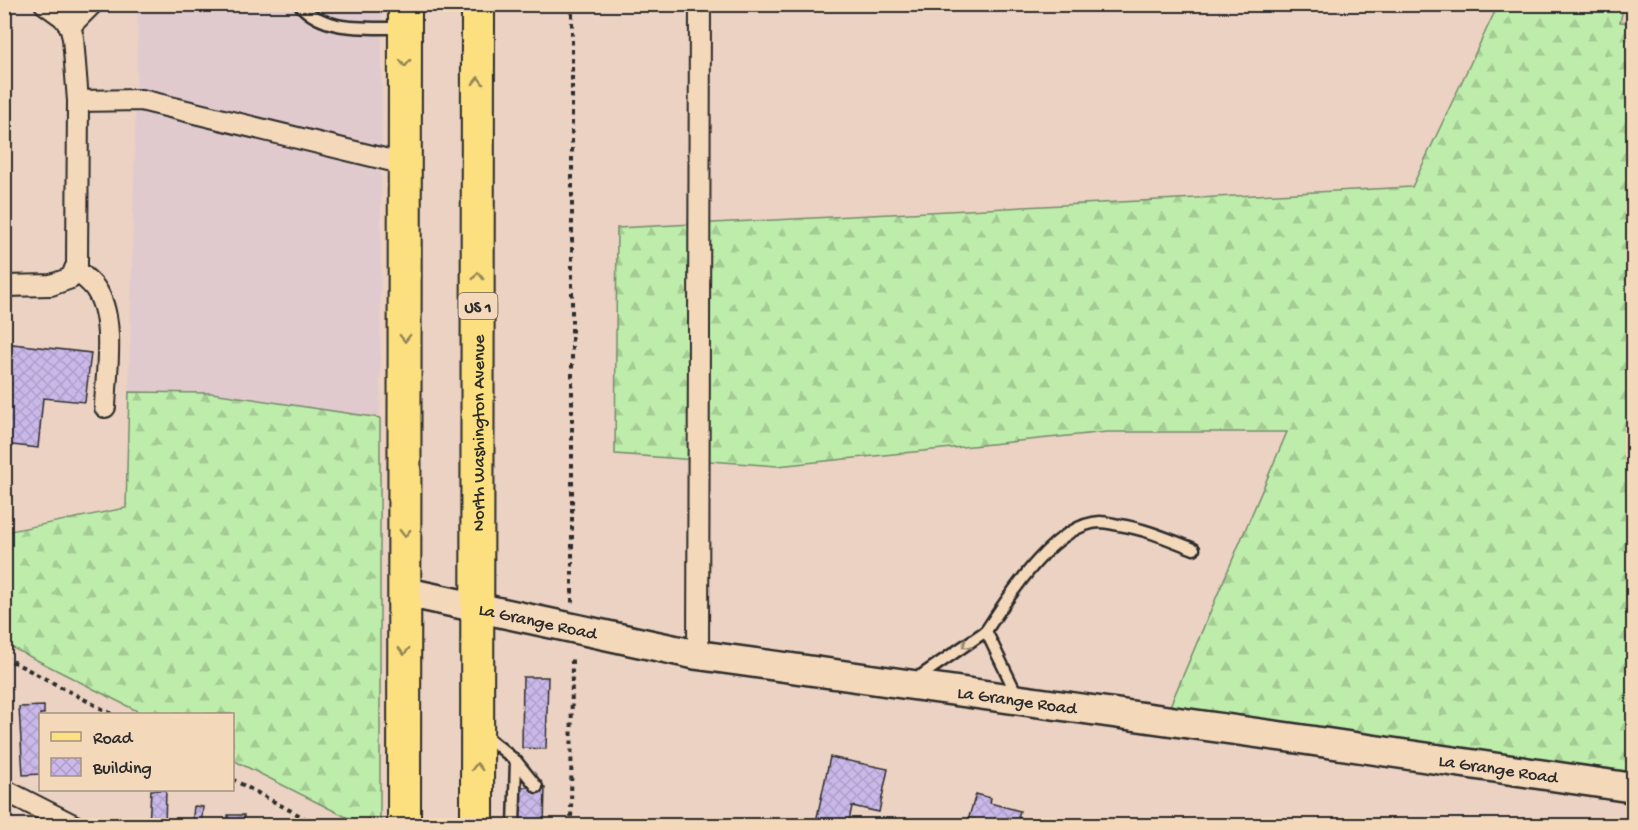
<svg xmlns="http://www.w3.org/2000/svg" width="1638" height="830" font-family="'Gochi Hand',sans-serif">
	<defs>
		<pattern id="forest-firs" width="22" height="20" patternUnits="userSpaceOnUse" patternTransform="scale(1.5)"><rect width="22" height="20" fill="#beedab"/><path d="M5 1l3.5 6h-7zM16 11l3.5 6h-7z" fill="#a3cb93"/></pattern>
		<pattern id="building-cross-hatch" width="8" height="8" patternUnits="userSpaceOnUse" patternTransform="scale(1.5)"><rect width="8" height="8" fill="#c9b8e9"/><path d="M0 0l8 8M0 8l8-8" fill="none" stroke="#ad9ec8"/></pattern>
	</defs>
	<rect width="100%" height="100%" fill="#ebd2c3"/>
	<filter id="ink" filterUnits="userSpaceOnUse"><feTurbulence type="fractalNoise" baseFrequency=".0167" numOctaves="2"/><feDisplacementMap in="SourceGraphic" scale="12" xChannelSelector="R" yChannelSelector="G"/><feConvolveMatrix kernelMatrix="1 2 1 2 8 2 1 2 1" color-interpolation-filters="sRGB"/></filter>
	<g filter="url(#ink)">
		<path fill="#e1cace" d="M 138,5 L 382,5 L 380,418 L 212,393 L 129,392 Z"/>
		<g fill="url(#forest-firs)" stroke="#748c6b" stroke-width="1.5">
			<path d="M 1498,5 L 1624,5 L 1620,22 L 1633,23 L 1633,773 L 1170,706 L 1287,432 L 1107,432 L 777,466 L 615,454 L 617,228 L 1412,187 Z"/>
			<path d="M 129,392 L 212,393 L 380,418 L 380,825 L 362,825 L 233,760 L 232,714 L 143,714 L 5,644 L 5,532 L 126,508 Z"/>
		</g>
		<g fill="url(#building-cross-hatch)" stroke="#2b2b2b" stroke-width="1.5">
			<path d="M 4,343 L 91,353 L 85,402 L 43,398 L 38,448 L 4,444 Z"/>
			<path d="M 523,677 L 548,677 L 546,749 L 522,748 Z"/>
			<path d="M 44,706 L 44,714 L 40,714 L 40,774 L 23,775 L 19,707 Z"/>
			<path d="M 830,757 L 888,769 L 879,812 L 852,806 L 848,826 L 835,826 L 816,822 Z"/>
			<path d="M 518,787 L 545,787 L 544,826 L 517,826 Z"/>
			<path d="M 151,790 L 166,790 L 165,826 L 149,825 Z"/>
			<path d="M 976,794 L 991,798 L 990,803 L 1020,811 L 1018,817 L 1044,826 L 982,826 L 968,820 Z"/>
			<path d="M 194,806 L 203,807 L 201,826 L 192,826 Z"/>
			<rect x="228" y="815" width="16" height="11"/>
		</g>
		<g fill="none" stroke-linecap="round" stroke-linejoin="round">
			<defs>
				<g id="lane">
					<path d="M 299,4 C 324,33 367,27 402,28"/>
					<path d="M 986,631 C 1009,596 1054,524 1100,522 C 1106,522 1113,524 1119,525 C 1146,529 1168,539 1194,549"/>
					<path d="M 916,679 L 986,631 L 1018,697"/>
					<path d="M 482,733 L 516,761 L 537,787"/>
					<path d="M 514,826 L 516,761"/>
				</g>
				<g id="street">
					<path d="M 70,26 L 92,4"/>
					<path d="M 78,101 L 141,100 L 405,164"/>
					<path d="M 75,269 C 81,275 90,281 95,288 C 116,317 106,373 105,407"/>
					<path d="M 4,286 L 51,285 L 71,278 L 77,265 L 78,101 L 73,38 L 70,26 L 63,17 L 45,4"/>
					<path d="M 698,655 L 700,4"/>
					<path d="M 4,790 L 75,826"/>
				</g>
				<g id="secondary">
					<path id="s1" d="M 405,592 L 698,655 L 1300,739 L 1634,788"/>
				</g>
				<g id="primary">
					<path d="M 404,826 L 405,4"/>
					<path id="s2" d="M 477,826 L 478,4"/>
				</g>
			</defs>
			<use href="#lane" stroke="#2b2b2b" stroke-width="15"/>
			<use href="#street" stroke="#2b2b2b" stroke-width="24"/>
			<use href="#secondary" stroke="#2b2b2b" stroke-width="33"/>
			<use href="#primary" stroke="#2b2b2b" stroke-width="36"/>
			<g stroke="#2b2b2b" stroke-width="4" stroke-dasharray="4.5 4.5" stroke-linecap="butt">
				<path d="M 572,4 L 572,603"/>
				<path d="M 4,657 L 112,714"/>
				<path d="M 232,779 L 319,826"/>
				<path d="M 571,826 L 572,655"/>
			</g>
			<use href="#lane" stroke="#f4d8ba" stroke-width="10"/>
			<use href="#street" stroke="#f4d8ba" stroke-width="20"/>
			<use href="#secondary" stroke="#f4d8ba" stroke-width="28"/>
			<use href="#primary" stroke="#fce080" stroke-width="32"/>
		</g>
		<defs><path id="oneway-chevron" d="M-2-3.5L2.5 0L-2 3.5" fill="none" stroke-width="1.6" stroke-linecap="round" stroke-linejoin="round" transform="scale(1.5)"/></defs>
		<g stroke="#948656">
			<use href="#oneway-chevron" transform="translate(405 63) rotate(90)"/>
			<use href="#oneway-chevron" transform="translate(478 81) rotate(-90)"/>
			<use href="#oneway-chevron" transform="translate(478 276) rotate(-90)"/>
			<use href="#oneway-chevron" transform="translate(405 338) rotate(90)"/>
			<use href="#oneway-chevron" transform="translate(405 533) rotate(90)"/>
			<use href="#oneway-chevron" transform="translate(404 651) rotate(90)"/>
			<use href="#oneway-chevron" transform="translate(477 767) rotate(-90)"/>
		</g>
		<use stroke="#908272" href="#oneway-chevron" transform="translate(966 645) rotate(145)"/>
	</g>
	<g text-anchor="middle" stroke-width="4.5" stroke-linejoin="round" paint-order="stroke">
		<rect fill="#f4d8ba" stroke="#675f56" stroke-width="1.5" x="458.5" y="293" width="39" height="26" rx="4.5"/>
		<g font-size="16" font-weight="bold" fill="#2b2b2b">
			<text x="478" y="312">US 1</text>
		</g>
		<g font-size="18" fill="#2b2b2b" stroke="#f4d8ba">
			<text dy="6" stroke="none"><textPath href="#s2" startOffset="393">North Washington Avenue</textPath></text>
			<text dy="6" stroke="none"><textPath href="#s1" startOffset="136">La Grange Road</textPath></text>
			<text dy="6" stroke="none"><textPath href="#s1" startOffset="622">La Grange Road</textPath></text>
			<text dy="6" stroke="none"><textPath href="#s1" startOffset="1108">La Grange Road</textPath></text>
		</g>
	</g>
	<rect width="1638" height="830" fill="none" stroke="#f4d8ba" stroke-width="24"/>
	<rect x="12" y="12" width="1614" height="806" fill="none" stroke="#2b2b2b" stroke-width="2" filter="url(#ink)"/>
	<rect x="39" y="713" width="195" height="78" fill="#f4d8ba" stroke="#a49381" stroke-width="1.5"/>
	<rect x="51" y="732" width="30" height="9" fill="#fce080" stroke="#a49381" stroke-width="1.5"/>
	<text x="93" y="743" font-size="18" fill="#2b2b2b">Road</text>
	<rect x="51" y="758" width="30" height="18" fill="url(#building-cross-hatch)" stroke="#a49381" stroke-width="1.5"/>
	<text x="93" y="773" font-size="18" fill="#2b2b2b">Building</text>
</svg>
